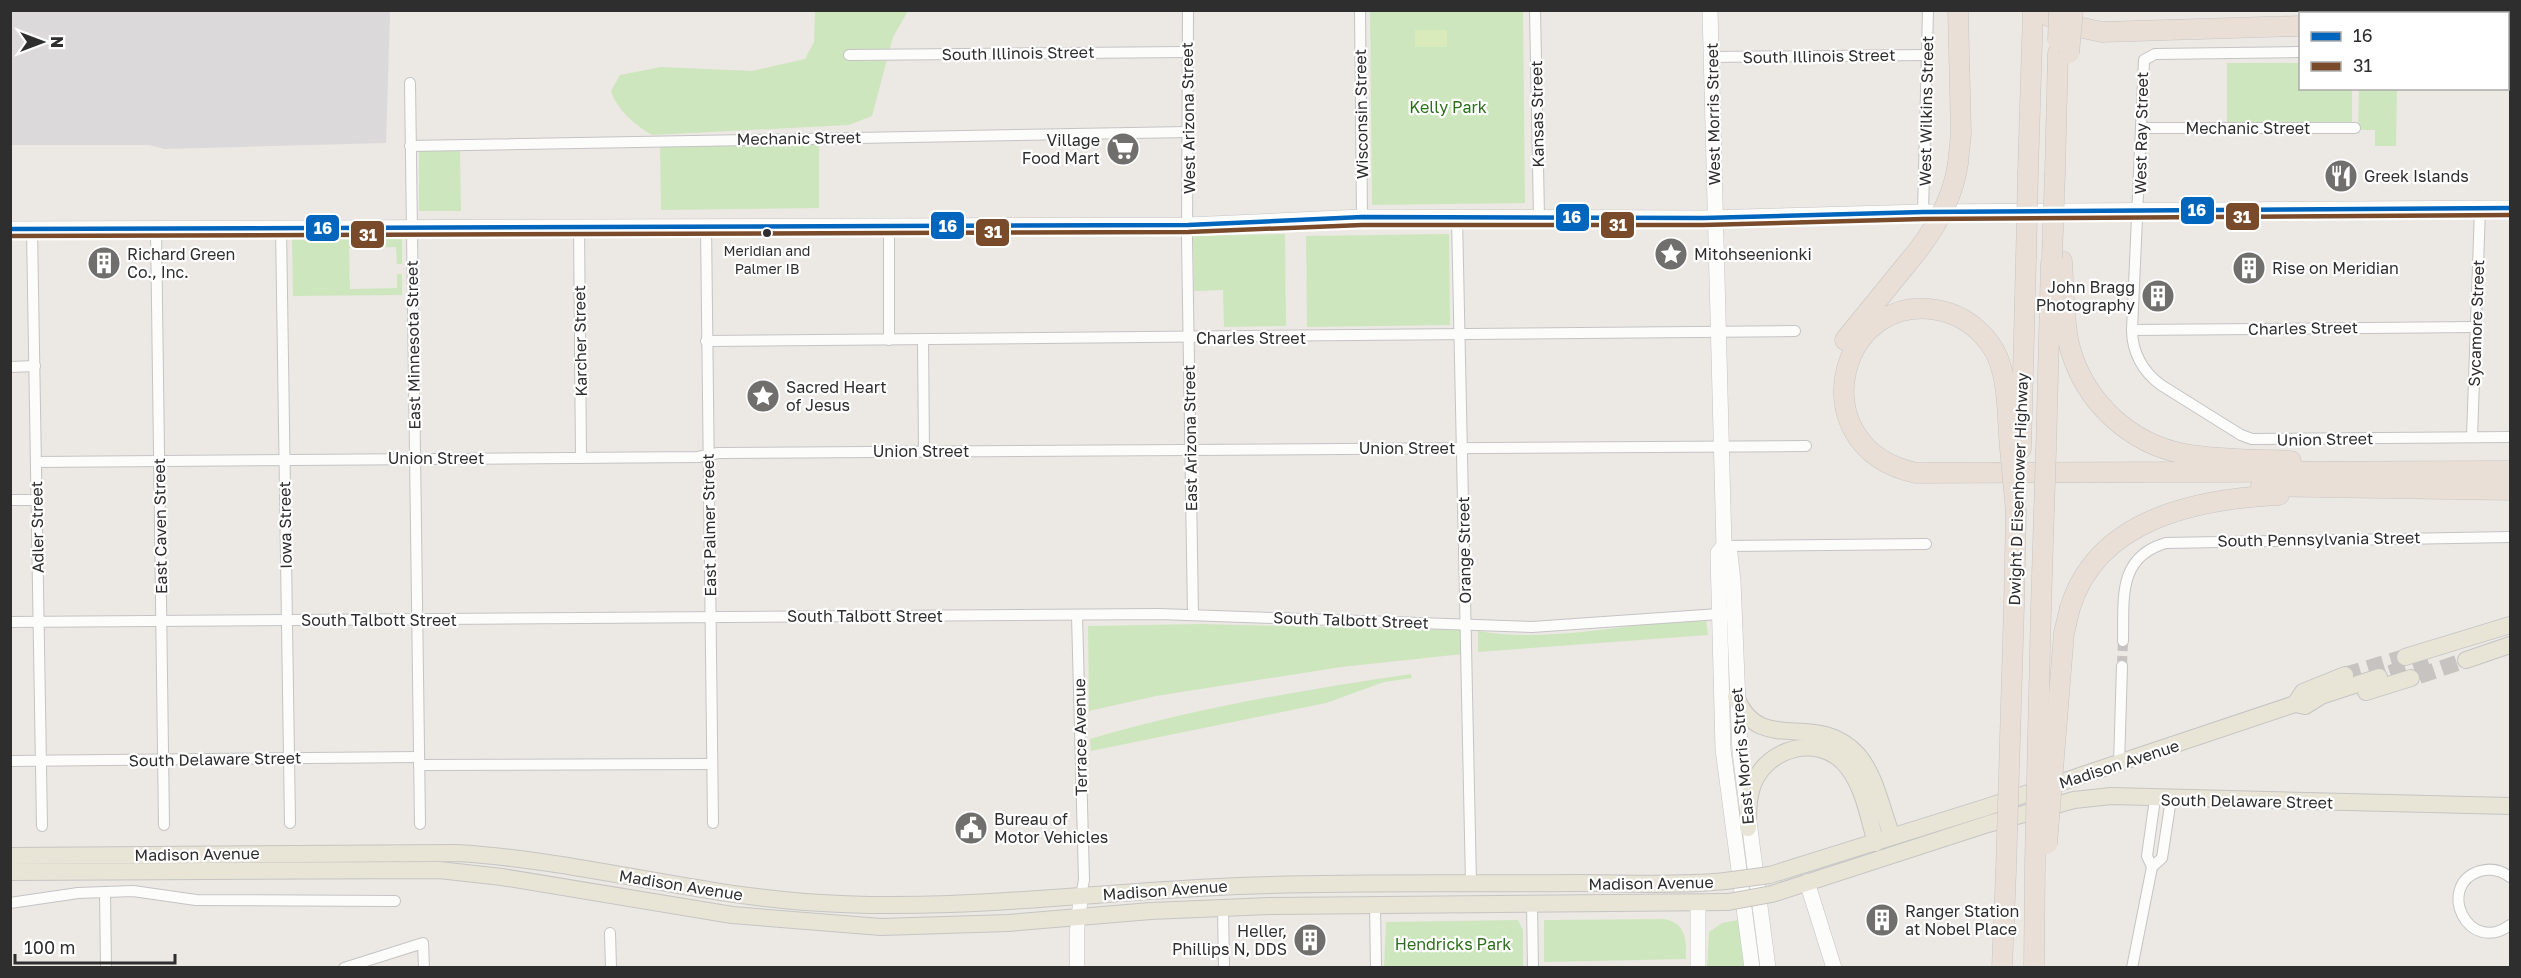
<svg xmlns="http://www.w3.org/2000/svg" width="2521" height="978" font-family="'Golos Text',sans-serif">
	<rect width="100%" height="100%" fill="#ece8e4"/>
	<path fill="#dcd9db" d="M 10,11 L 390,11 L 386,143 L 165,149 L 149,145 L 11,145 Z"/>
	<g fill="#cee6be">
		<path d="M 815,11 L 908,11 L 893,37 L 872,116 L 849,125 L 652,135 C 635,125 617,110 611,91 L 620,75 L 661,67 L 752,71 L 805,59 L 814,42 Z"/>
		<path d="M 1370,11 L 1523,11 L 1525,203 L 1372,205 Z"/>
		<path d="M 2227,63 L 2300,63 L 2300,88 L 2352,89 L 2352,123 L 2227,124 Z"/>
		<path d="M 2359,89 L 2397,89 L 2396,146 L 2375,146 L 2375,130 L 2358,130 Z"/>
		<path d="M 819,142 L 819,208 L 661,210 L 660,144 Z"/>
		<path d="M 419,148 L 460,151 L 461,211 L 419,211 Z"/>
		<path d="M 1285,234 L 1286,326 L 1224,327 L 1223,290 L 1194,291 L 1193,236 Z"/>
		<path d="M 1449,234 L 1450,325 L 1307,327 L 1306,236 Z"/>
		<path d="M 402,236 L 402,264 L 397,264 L 396,247 L 349,248 L 350,289 L 397,288 L 397,274 L 402,274 L 402,295 L 293,296 L 292,238 Z"/>
		<path d="M 1706,620 L 1708,635 L 1478,652 L 1478,631 C 1530,640 1586,632 1638,625 C 1660,622 1684,622 1706,620 Z"/>
		<path d="M 1201,624 L 1462,630 L 1463,654 L 1341,667 L 1156,696 L 1089,711 L 1088,626 Z"/>
		<path d="M 1411,674 L 1412,678 L 1384,682 L 1326,703 L 1091,751 L 1090,739 C 1195,708 1303,690 1411,674 Z"/>
		<path d="M 1664,919 C 1687,924 1686,939 1686,959 L 1544,962 L 1544,920 Z"/>
		<path d="M 1518,920 L 1523,930 L 1523,967 L 1384,967 L 1386,922 Z"/>
		<path d="M 1738,920 L 1744,967 L 1707,968 L 1709,932 L 1722,923 Z"/>
	</g>
	<rect fill="#d9eabb" x="1415" y="30" width="32" height="17"/>
	<g fill="none" stroke-linecap="round" stroke-linejoin="round">
		<path stroke="#c6c3c0" stroke-width="10" stroke-dasharray="10 5" stroke-linecap="butt" d="M 2122,666 L 2123,641"/>
		<g stroke="#c6c3c0" stroke-width="16" stroke-dasharray="16 8" stroke-linecap="butt">
			<path d="M 2390,673 L 2435,658"/>
			<path d="M 2345,675 L 2405,657"/>
			<path d="M 2419,676 L 2466,660"/>
		</g>
		<defs>
			<g id="minor">
				<path d="M 1188,10 L 1187,239 L 1193,615"/>
				<path d="M 1360,10 L 1362,217"/>
				<path d="M 1535,10 L 1539,217"/>
				<path d="M 2300,52 L 2155,54 L 2144,60 L 2132,330 C 2132,352 2143,372 2161,385 L 2241,435 L 2252,439 L 2510,437"/>
				<path d="M 849,55 L 1186,52"/>
				<path d="M 1711,57 L 1928,55"/>
				<path d="M 410,83 L 420,824"/>
				<path d="M 2141,128 L 2355,128"/>
				<path d="M 410,146 L 1188,132"/>
				<path d="M 1923,212 L 1928,10"/>
				<path d="M 1457,217 L 1471,884"/>
				<path d="M 579,225 L 581,458"/>
				<path d="M 706,226 L 713,823"/>
				<path d="M 889,226 L 889,340"/>
				<path d="M 281,227 L 290,823"/>
				<path d="M 156,228 L 164,825"/>
				<path d="M 32,229 L 42,826"/>
				<path d="M 2132,330 L 2475,327"/>
				<path d="M 923,339 L 924,451"/>
				<path d="M 706,341 L 1795,331"/>
				<path d="M 10,367 L 35,366"/>
				<path d="M 2472,437 L 2480,209"/>
				<path d="M 36,462 L 698,457 L 718,453 L 1806,446"/>
				<path d="M 10,500 L 37,500"/>
				<path d="M 1724,546 L 1926,544"/>
				<path d="M 1077,615 L 1084,880 L 1081,896"/>
				<path d="M 10,622 L 1159,614 L 1532,627 L 1719,614"/>
				<path d="M 2123,641 C 2124,599 2117,557 2166,543 L 2510,537"/>
				<path d="M 10,761 L 419,757"/>
				<path d="M 2119,764 L 2122,666"/>
				<path d="M 419,765 L 712,764"/>
				<path d="M 2152,867 L 2162,858 L 2171,799"/>
				<path d="M 2152,867 L 2147,856 L 2155,799"/>
				<path d="M 2510,877 C 2501,870 2491,868 2480,871 C 2435,885 2468,956 2510,925"/>
				<path d="M 105,892 L 106,968"/>
				<path d="M 10,903 L 78,893 L 133,891 L 196,900 L 395,901"/>
				<path d="M 1375,905 L 1376,968"/>
				<path d="M 1532,905 L 1533,968"/>
				<path d="M 1223,907 L 1224,968"/>
				<path d="M 610,933 L 611,968"/>
				<path d="M 344,968 L 423,943 L 424,968"/>
				<path d="M 2132,968 L 2152,867"/>
			</g>
			<path id="tertiary" d="M 1077,968 L 1077,930 L 1081,896"/>
			<g id="secondary">
				<path d="M 1710,10 L 1724,546 L 1730,554 L 1733,581 L 1740,752 L 1768,968"/>
				<path d="M 10,229 L 1188,225 L 1362,217 L 1703,218 L 1923,212 L 2510,208"/>
				<path d="M 1724,546 L 1718,553 L 1723,749 L 1752,968"/>
				<path d="M 1807,882 L 1834,968"/>
				<path d="M 1698,968 L 1698,904"/>
			</g>
			<g id="primary">
				<path d="M 2405,657 L 2510,625"/>
				<path d="M 2466,660 L 2510,645"/>
				<path d="M 2366,692 L 2411,678"/>
				<path d="M 1736,697 C 1761,758 1816,708 1858,755 C 1876,776 1882,811 1892,836"/>
				<path d="M 2295,704 L 2303,692 L 2345,675"/>
				<path d="M 1748,828 C 1748,812 1748,796 1754,782 C 1769,748 1816,735 1843,762 C 1863,782 1868,816 1876,843"/>
				<path d="M 10,856 L 457,853 C 574,860 688,893 805,902 C 961,914 1115,888 1271,885 C 1373,882 1476,884 1578,883 C 1626,883 1677,886 1725,881"/>
				<path d="M 10,872 L 439,870 L 502,877 L 732,915 L 881,927 L 1008,923 L 1151,911 L 1269,906 L 1728,902"/>
				<path d="M 1770,875 L 1987,807 L 2295,704 L 2305,706 L 2321,696 L 2379,677"/>
				<path d="M 1772,894 L 1988,824 L 2074,800 L 2111,796 L 2510,806"/>
			</g>
			<g id="motorway">
				<path d="M 2036,10 L 2068,25 L 2102,32 L 2300,26"/>
				<path d="M 2508,30 L 2510,30"/>
				<path d="M 1958,163 L 1961,134 L 1958,10"/>
				<path d="M 2028,172 L 2033,10"/>
				<path d="M 2055,172 L 2058,53"/>
				<path d="M 2062,261 C 2064,289 2063,321 2070,348 C 2085,402 2130,444 2185,454 C 2219,460 2256,459 2291,461"/>
				<path d="M 1845,340 L 1906,265"/>
				<path d="M 2010,448 C 2007,419 2009,386 1998,358 C 1989,337 1970,320 1949,313 C 1840,280 1795,447 1916,473 L 2510,471"/>
				<path d="M 2021,449 L 2026,258"/>
				<path d="M 2046,450 L 2051,263"/>
				<path d="M 2261,486 L 2510,490"/>
				<path d="M 2014,606 L 2016,512"/>
				<path d="M 2041,608 L 2044,512"/>
				<path d="M 2070,608 C 2097,519 2196,499 2279,495"/>
				<path d="M 2002,968 L 2006,871"/>
				<path d="M 2034,968 L 2035,862"/>
			</g>
		</defs>
		<use href="#minor" stroke="#c5c4c5" stroke-width="12"/>
		<use href="#tertiary" stroke="#c5c4c5" stroke-width="15"/>
		<use href="#secondary" stroke="#c5c4c5" stroke-width="16"/>
		<use href="#primary" stroke="#c6c5c4" stroke-width="18"/>
		<use href="#motorway" stroke="#c6c5c4" stroke-width="21"/>
		<use href="#minor" stroke="#fcfcfb" stroke-width="10"/>
		<use href="#tertiary" stroke="#fcfcfb" stroke-width="14"/>
		<use href="#secondary" stroke="#fcfcfb" stroke-width="15"/>
		<use href="#primary" stroke="#e8e4d6" stroke-width="16"/>
		<use href="#motorway" stroke="#eadfd6" stroke-width="20"/>
		<defs>
			<g id="primary-bridge">
				<path d="M 1725,881 L 1770,875"/>
				<path d="M 1728,902 L 1772,894"/>
			</g>
			<g id="motorway-bridge">
				<path d="M 2058,41 L 2059,10"/>
				<path d="M 2069,53 L 2073,10"/>
				<path d="M 2026,258 L 2028,172"/>
				<path d="M 2052,258 L 2055,172"/>
				<path d="M 1906,265 C 1930,237 1953,201 1958,163"/>
				<path d="M 2010,448 L 2016,512"/>
				<path d="M 2044,512 L 2046,450"/>
				<path d="M 2047,844 L 2064,633 L 2070,608"/>
				<path d="M 2035,862 L 2041,608"/>
				<path d="M 2006,871 L 2014,606"/>
			</g>
		</defs>
		<use href="#primary-bridge" stroke="#c6c5c4" stroke-width="18" stroke-linecap="butt"/>
		<use href="#motorway-bridge" stroke="#c6c5c4" stroke-width="21" stroke-linecap="butt"/>
		<use href="#primary-bridge" stroke="#e8e4d6" stroke-width="16"/>
		<use href="#motorway-bridge" stroke="#eadfd6" stroke-width="20"/>
		<defs>
			<path id="bus-1" d="M 10,229 L 1188,225 L 1362,217 L 1703,218 L 1923,212 L 2510,208"/>
			<path id="bus-2" d="M 10,236 L 1188,232 L 1362,225 L 1703,225 L 1923,219 L 2510,215"/>
		</defs>
		<use href="#bus-1" stroke="#fff" stroke-width="9"/>
		<use href="#bus-2" stroke="#fff" stroke-width="9"/>
		<use href="#bus-1" stroke="#0065bd" stroke-width="4.5"/>
		<use href="#bus-2" stroke="#7a4b2a" stroke-width="4.5"/>
	</g>
	<defs>
		<symbol id="supermarket-disc" viewBox="-11 -11 22 22"><circle r="9.5" fill="#706f6e" stroke="#fff"/><path d="M-6-5.5h2.5l.6 2H6L4.5 2H-2.5L-4.4-4H-6ZM-1.5 3.2a1.3 1.3 0 1 0 .1 0ZM3 3.2a1.3 1.3 0 1 0 .1 0Z" fill="#fff"/></symbol>
		<symbol id="restaurant-disc" viewBox="-11 -11 22 22"><circle r="9.5" fill="#706f6e" stroke="#fff"/><path d="M-5-6h1v4h1v-4h1v4h1v-4h1v5L-1.5 .5V6h-2V.5L-5-1ZM5-6V6H3V1.5H1.5Q1.5-4 5-6Z" fill="#fff"/></symbol>
		<symbol id="sight-disc" viewBox="-11 -11 22 22"><circle r="9.5" fill="#706f6e" stroke="#fff"/><path d="M0-6L1.8-2.2L6-1.7L2.9 1.2L3.7 5.4L0 3.3L-3.7 5.4L-2.9 1.2L-6-1.7L-1.8-2.2Z" fill="#fff"/></symbol>
		<symbol id="building-disc" viewBox="-11 -11 22 22"><circle r="9.5" fill="#706f6e" stroke="#fff"/><path d="M-4-6H4V6H1V3H-1V6H-4ZM-2.5-4.3h1.7v1.8h-1.7ZM.8-4.3h1.7v1.8H.8ZM-2.5-1h1.7V.8h-1.7ZM.8-1h1.7V.8H.8Z" fill="#fff"/></symbol>
		<symbol id="civic-disc" viewBox="-11 -11 22 22"><circle r="9.5" fill="#706f6e" stroke="#fff"/><path d="M-.6-6.5H3V-4.5H.6V-3L4-1V1h2V6H-6V1h2V-1L-.6-3ZM-1.2 2.5V6h2.4V2.5Z" fill="#fff"/></symbol>
	</defs>
	<g fill-rule="evenodd">
		<use href="#supermarket-disc" x="1104" y="130" width="38" height="38"/>
		<use href="#restaurant-disc" x="2322" y="157" width="38" height="38"/>
		<use href="#sight-disc" x="1652" y="235" width="38" height="38"/>
		<use href="#building-disc" x="85" y="244" width="38" height="38"/>
		<use href="#building-disc" x="2230" y="249" width="38" height="38"/>
		<use href="#building-disc" x="2139" y="277" width="38" height="38"/>
		<use href="#sight-disc" x="744" y="377" width="38" height="38"/>
		<use href="#civic-disc" x="952" y="809" width="38" height="38"/>
		<use href="#building-disc" x="1863" y="901" width="38" height="38"/>
		<use href="#building-disc" x="1291" y="921" width="38" height="38"/>
	</g>
	<circle fill="#2e2e2e" stroke="#fff" stroke-width="2" cx="767" cy="233" r="5"/>
	<g text-anchor="middle" stroke-width="4.5" stroke-linejoin="round" paint-order="stroke">
		<g font-size="14" fill="#2e2e2e" stroke="#fff">
			<text x="767" y="256">Meridian and<tspan x="767" dy="18">Palmer IB</tspan></text>
		</g>
		<g font-size="16" fill="#2e2e2e" stroke="#fff">
			<text transform="translate(1018 53) rotate(-1)" y="6">South Illinois Street</text>
			<text transform="translate(1819 56) rotate(-1)" y="6">South Illinois Street</text>
			<text transform="translate(1926 111) rotate(-89)" y="6">West Wilkins Street</text>
			<text transform="translate(1361 114) rotate(-91)" y="6">Wisconsin Street</text>
			<text transform="translate(1537 114) rotate(-91)" y="6">Kansas Street</text>
			<text transform="translate(1713 114) rotate(-91)" y="6">West Morris Street</text>
			<text transform="translate(1188 118) rotate(-91)" y="6">West Arizona Street</text>
			<text x="2248" y="134">Mechanic Street</text>
			<text transform="translate(2141 133) rotate(-89)" y="6">West Ray Street</text>
			<text transform="translate(799 138) rotate(-1)" y="6">Mechanic Street</text>
			<text transform="translate(2476 323) rotate(-88)" y="6">Sycamore Street</text>
			<text transform="translate(2303 328) rotate(-1)" y="6">Charles Street</text>
			<text x="1251" y="344">Charles Street</text>
			<text transform="translate(580 341) rotate(-91)" y="6">Karcher Street</text>
			<text transform="translate(413 345) rotate(-91)" y="6">East Minnesota Street</text>
			<text transform="translate(1190 438) rotate(-91)" y="6">East Arizona Street</text>
			<text transform="translate(2325 439) rotate(-1)" y="6">Union Street</text>
			<text x="1407" y="454">Union Street</text>
			<text x="921" y="457">Union Street</text>
			<text x="436" y="464">Union Street</text>
			<text transform="translate(2018 489) rotate(-88)" y="6">Dwight D Eisenhower Highway</text>
			<text transform="translate(285 525) rotate(-91)" y="6">Iowa Street</text>
			<text transform="translate(709 525) rotate(-91)" y="6">East Palmer Street</text>
			<text transform="translate(160 526) rotate(-91)" y="6">East Caven Street</text>
			<text transform="translate(37 527) rotate(-91)" y="6">Adler Street</text>
			<text transform="translate(2319 539) rotate(-1)" y="6">South Pennsylvania Street</text>
			<text transform="translate(1464 550) rotate(-91)" y="6">Orange Street</text>
			<text x="865" y="622">South Talbott Street</text>
			<text x="379" y="626">South Talbott Street</text>
			<text transform="translate(1351 620) rotate(2)" y="6">South Talbott Street</text>
			<text transform="translate(1080 737) rotate(-91)" y="6">Terrace Avenue</text>
			<text transform="translate(1742 756) rotate(-95)" y="6">East Morris Street</text>
			<text transform="translate(215 759) rotate(-1)" y="6">South Delaware Street</text>
			<text transform="translate(2119 764) rotate(-18)" y="6">Madison Avenue</text>
			<text transform="translate(2247 801) rotate(1)" y="6">South Delaware Street</text>
			<text transform="translate(197 854) rotate(-1)" y="6">Madison Avenue</text>
			<text transform="translate(1651 883) rotate(-1)" y="6">Madison Avenue</text>
			<text transform="translate(681 885) rotate(9)" y="6">Madison Avenue</text>
			<text transform="translate(1165 890) rotate(-4)" y="6">Madison Avenue</text>
		</g>
		<g font-size="16" fill="#2c6e1b" stroke="#fff">
			<text x="1448" y="113">Kelly Park</text>
			<text x="1453" y="950">Hendricks Park</text>
		</g>
		<g font-size="16" fill="#2e2e2e" stroke="#fff" text-anchor="start">
			<text x="1100" y="146" text-anchor="end">Village<tspan x="1100" dy="18">Food Mart</tspan></text>
			<text x="2364" y="182">Greek Islands</text>
			<text x="127" y="260">Richard Green<tspan x="127" dy="18">Co., Inc.</tspan></text>
			<text x="1694" y="260">Mitohseenionki</text>
			<text x="2272" y="274">Rise on Meridian</text>
			<text x="2135" y="293" text-anchor="end">John Bragg<tspan x="2135" dy="18">Photography</tspan></text>
			<text x="786" y="393">Sacred Heart<tspan x="786" dy="18">of Jesus</tspan></text>
			<text x="994" y="825">Bureau of<tspan x="994" dy="18">Motor Vehicles</tspan></text>
			<text x="1905" y="917">Ranger Station<tspan x="1905" dy="18">at Nobel Place</tspan></text>
			<text x="1287" y="937" text-anchor="end">Heller,<tspan x="1287" dy="18">Phillips N, DDS</tspan></text>
		</g>
	</g>
	<g stroke="#fff" stroke-width="2">
		<rect x="2180" y="196" width="35" height="29" rx="6" fill="#0065bd"/>
		<rect x="2225" y="202" width="35" height="29" rx="6" fill="#7a4b2a"/>
		<rect x="1555" y="203" width="35" height="29" rx="6" fill="#0065bd"/>
		<rect x="1600" y="211" width="35" height="28" rx="6" fill="#7a4b2a"/>
		<rect x="930" y="211" width="35" height="29" rx="6" fill="#0065bd"/>
		<rect x="305" y="214" width="35" height="28" rx="6" fill="#0065bd"/>
		<rect x="975" y="218" width="35" height="29" rx="6" fill="#7a4b2a"/>
		<rect x="350" y="220" width="35" height="29" rx="6" fill="#7a4b2a"/>
	</g>
	<g font-size="16" text-anchor="middle" font-weight="bold" fill="#fff">
		<text x="2197" y="216">16</text>
		<text x="2242" y="223">31</text>
		<text x="1572" y="223">16</text>
		<text x="1618" y="231">31</text>
		<text x="948" y="232">16</text>
		<text x="323" y="234">16</text>
		<text x="993" y="238">31</text>
		<text x="368" y="241">31</text>
	</g>
	<rect width="2521" height="978" fill="none" stroke="#2e2e2e" stroke-width="24"/>
	<rect x="2299" y="12" width="210" height="78" fill="#ffffff" stroke="#ababab" stroke-width="1.5"/>
	<rect x="2311" y="32" width="30" height="9" fill="#0065bd" stroke="#ababab" stroke-width="1.5"/>
	<text x="2353" y="42" font-size="18" fill="#2e2e2e">16</text>
	<rect x="2311" y="62" width="30" height="9" fill="#7a4b2a" stroke="#ababab" stroke-width="1.5"/>
	<text x="2353" y="72" font-size="18" fill="#2e2e2e">31</text>
	<g transform="translate(42 42) rotate(90)" stroke="#ffffff" stroke-width="4.5" paint-order="stroke">
	<path d="M0-4.5L10 22L0 15L-10 22Z" fill="#2e2e2e"/>
	<text y="-9" font-size="16" font-weight="bold" text-anchor="middle" fill="#2e2e2e">N</text>
	</g>
	<path d="M15 954v9h160v-9" fill="none" stroke="#2e2e2e" stroke-width="3"/>
	<text x="24" y="954" font-size="18" fill="#2e2e2e" stroke="#ffffff" stroke-width="4.5" paint-order="stroke">100 m</text>
</svg>
